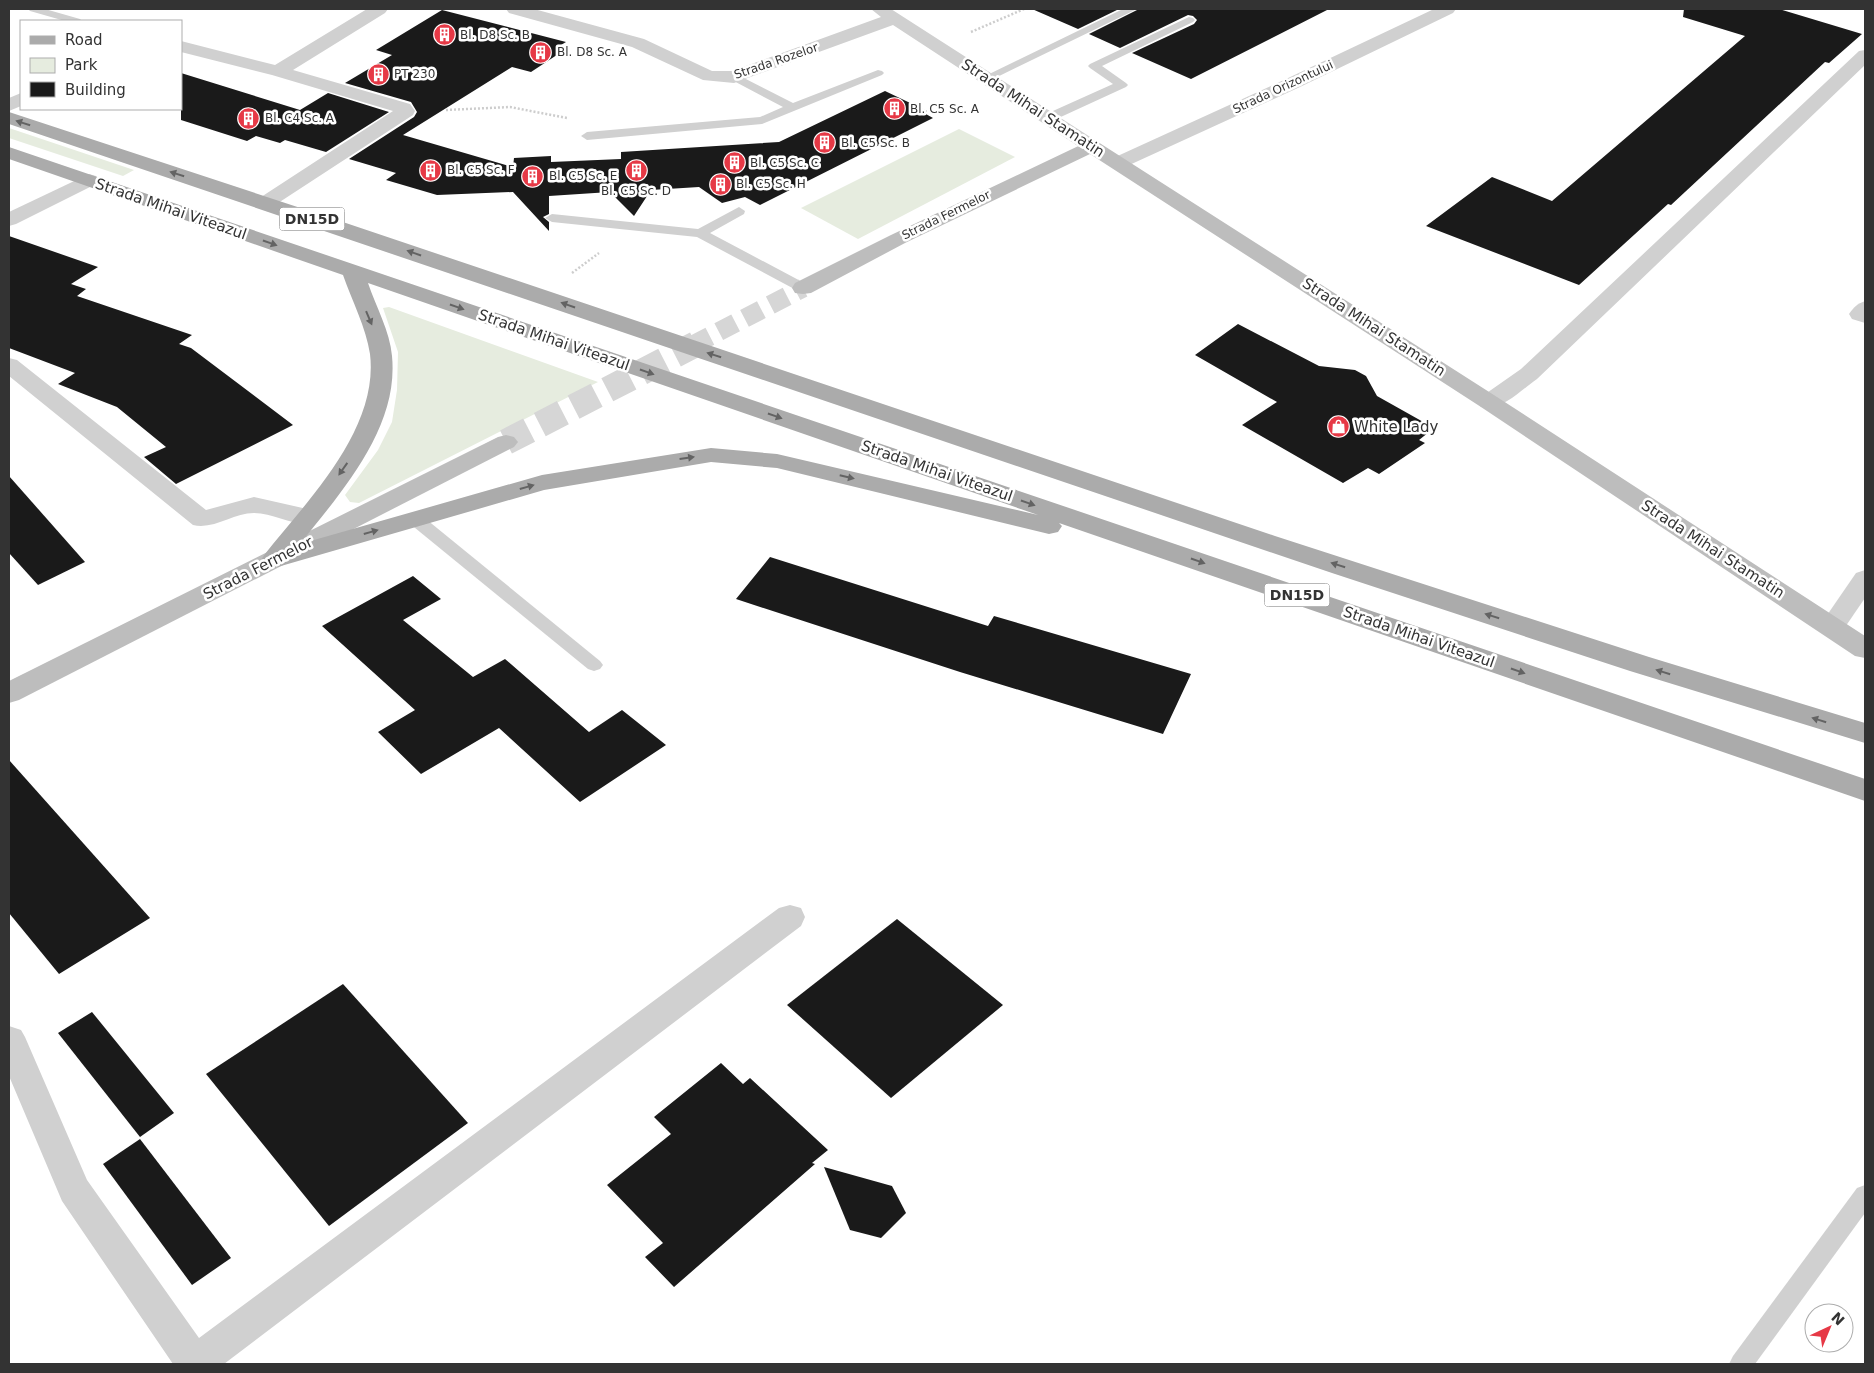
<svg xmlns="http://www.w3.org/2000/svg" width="1874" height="1373" font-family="'DejaVu Sans',sans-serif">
	<rect width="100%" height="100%" fill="#fff"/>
	<g fill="#e6ecdf">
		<path d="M 9,128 L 134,170 L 123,176 L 9,138 Z"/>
		<path d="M 959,129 L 1015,157 L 858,239 L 801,208 Z"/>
		<path d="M 389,307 L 598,382 L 359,503 L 350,502 L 345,495 L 378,450 L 392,422 L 397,390 L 398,352 L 383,308 Z"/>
	</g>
	<g fill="#1a1a1a">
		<path d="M 1032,9 L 1119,9 L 1078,29 Z"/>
		<path d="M 1139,9 L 1329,9 L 1191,79 L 1132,53 L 1194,24 L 1197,20 L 1193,16 L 1188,15 L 1120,48 L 1089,34 Z"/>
		<path d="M 1684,9 L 1779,9 L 1862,34 L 1829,63 L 1825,62 L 1671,205 L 1668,204 L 1579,285 L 1426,226 L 1492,177 L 1552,201 L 1745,36 L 1683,17 Z"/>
		<path d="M 442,10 L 566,42 L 561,45 L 569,47 L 531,72 L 512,67 L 403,135 L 513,167 L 514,158 L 551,156 L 551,162 L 621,159 L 621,152 L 779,142 L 885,91 L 927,111 L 924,113 L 933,118 L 760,205 L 745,197 L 722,203 L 699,187 L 651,190 L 634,216 L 610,192 L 549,196 L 549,214 L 543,217 L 549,222 L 549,231 L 513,192 L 437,195 L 386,180 L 396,173 L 349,159 L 414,117 L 417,112 L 411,102 L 345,83 L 392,55 L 376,50 Z"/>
		<path d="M 181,73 L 300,110 L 328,93 L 389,112 L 326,152 L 285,140 L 280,143 L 256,136 L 247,141 L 181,120 Z"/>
		<path d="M 9,236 L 98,267 L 71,284 L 86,289 L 77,296 L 192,335 L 179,344 L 191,348 L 293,425 L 176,484 L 144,457 L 166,447 L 117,407 L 58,384 L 75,373 L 9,348 Z"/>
		<path d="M 1238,324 L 1319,366 L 1355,370 L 1366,376 L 1377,396 L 1434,428 L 1419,440 L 1425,443 L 1379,474 L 1368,468 L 1343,483 L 1242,425 L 1277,402 L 1195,355 Z"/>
		<path d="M 9,476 L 85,562 L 38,585 L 9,553 Z"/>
		<path d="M 770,557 L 988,626 L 994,616 L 1191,674 L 1163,734 L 960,672 L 736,599 Z"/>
		<path d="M 413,576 L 441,599 L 403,620 L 473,677 L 505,659 L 589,732 L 622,710 L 666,745 L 580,802 L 499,728 L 421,774 L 378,732 L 415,710 L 322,626 Z"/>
		<path d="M 9,760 L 150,918 L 59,974 L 9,913 Z"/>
		<path d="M 897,919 L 1003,1005 L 891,1098 L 787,1005 Z"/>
		<path d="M 343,984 L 468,1123 L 329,1226 L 206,1074 Z"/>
		<path d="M 92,1012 L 174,1113 L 140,1137 L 58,1033 Z"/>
		<path d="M 721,1063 L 743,1084 L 750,1078 L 828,1150 L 812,1163 L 815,1164 L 674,1287 L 645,1257 L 663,1243 L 607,1185 L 671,1134 L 654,1117 Z"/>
		<path d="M 140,1139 L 231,1258 L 192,1285 L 103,1164 Z"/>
		<path d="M 824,1167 L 892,1186 L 906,1213 L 881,1238 L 850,1230 Z"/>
	</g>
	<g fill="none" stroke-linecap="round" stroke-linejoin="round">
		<path stroke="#d6d6d6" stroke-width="19" stroke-dasharray="19 10" stroke-linecap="butt" d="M 693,345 L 803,288"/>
		<path stroke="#d6d6d6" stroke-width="26" stroke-dasharray="26 12" stroke-linecap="butt" d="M 506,442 L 696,344"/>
		<g stroke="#cdcdcd" stroke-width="2.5" stroke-dasharray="2 2" stroke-linecap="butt">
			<path d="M 971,32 L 1024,9"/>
			<path d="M 446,110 L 510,107 L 567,118"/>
			<path d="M 572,273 L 599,253"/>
		</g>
		<g fill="#d0d0d0" fill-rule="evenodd">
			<path d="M 28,9 L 45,9 L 80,19 L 82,21 L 65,21 L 30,11 Z"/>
			<path d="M 1123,9 L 1137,9 L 991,80 L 987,82 L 981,78 Z"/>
			<path d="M 1189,17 L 1193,18 L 1195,20 L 1193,22 L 1102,66 L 1126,83 L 1128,85 L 1126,87 L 1052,121 L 1044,121 L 1042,118 L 1044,115 L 1113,84 L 1090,68 L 1088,66 L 1090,64 Z"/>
			<path d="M 878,70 L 882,71 L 884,73 L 882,75 L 762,124 L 587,140 L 581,136 L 587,132 L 760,117 L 783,107 L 730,79 L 728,77 L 730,75 L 734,73 L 793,103 Z"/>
			<path d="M 739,207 L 745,211 L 744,214 L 710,233 L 808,285 L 810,288 L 808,291 L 798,291 L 697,237 L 552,222 L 545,218 L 552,214 L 698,229 Z"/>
			<path d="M 415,514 L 421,515 L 600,661 L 603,665 L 600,669 L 594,671 L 588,669 L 409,523 L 407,519 L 409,515 Z"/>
			<path d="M 1865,1185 L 1865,1213 L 1755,1364 L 1729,1364 L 1733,1356 L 1857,1188 Z"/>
		</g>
		<g fill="#d0d0d0" fill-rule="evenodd">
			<path d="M 367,9 L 388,9 L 385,13 L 293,70 L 410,104 L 415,111 L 413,115 L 272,207 L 265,209 L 258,207 L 255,203 L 258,199 L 393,111 L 272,75 L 181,52 L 181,41 L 275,65 Z"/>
			<path d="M 506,9 L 534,9 L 644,39 L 712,71 L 732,71 L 881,17 L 871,9 L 891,9 L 1098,142 L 1101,146 L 1098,150 L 1091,152 L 1084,150 L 893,25 L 734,83 L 703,80 L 632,47 L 509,13 Z"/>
			<path d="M 1434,9 L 1456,9 L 1453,13 L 1300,87 L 1125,167 L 1118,169 L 1111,167 L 1108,163 L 1111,159 L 1286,79 Z"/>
			<path d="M 1865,50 L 1865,65 L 1537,379 C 1521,390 1501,412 1481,407 L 1477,402 L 1481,397 L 1521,369 L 1859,51 Z"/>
			<path d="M 21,93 L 21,106 L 9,111 L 9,98 Z"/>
			<path d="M 89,174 L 96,176 L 99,180 L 96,184 L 16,224 L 9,226 L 9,212 Z"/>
			<path d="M 1865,301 L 1865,323 L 1852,319 L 1849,314 C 1854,307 1857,304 1865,301 Z"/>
			<path d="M 9,358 L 17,360 L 206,510 L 254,497 L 316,511 L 319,517 L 316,523 C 295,528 275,513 254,513 C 233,513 214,530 193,525 L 9,376 Z"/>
			<path d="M 1865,570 L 1865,598 L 1841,633 L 1832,636 L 1823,633 L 1819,627 L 1823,621 L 1856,573 Z"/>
			<path d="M 790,905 L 801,908 L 805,917 L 801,926 L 224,1364 L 173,1364 L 62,1201 L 9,1076 L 9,1026 L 21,1030 L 25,1037 L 87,1180 L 199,1338 L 779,908 Z"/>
		</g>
		<g fill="#bdbdbd" fill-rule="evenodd">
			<path d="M 1091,140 L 1098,142 L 1497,397 L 1865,636 L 1865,658 L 1855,656 L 1481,407 L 1090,154 L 905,243 L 811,293 L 803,294 L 795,293 L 792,288 L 795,283 L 891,235 Z"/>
			<path d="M 506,435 L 514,437 L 518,442 L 514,447 L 19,700 L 9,703 L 9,681 L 498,437 Z"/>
		</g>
		<g fill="#ababab" fill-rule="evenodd">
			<path d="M 9,112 L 331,218 L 1275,536 L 1649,657 L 1865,723 L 1865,743 L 1630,671 L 1332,573 L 9,124 Z"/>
			<path d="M 9,147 L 1865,779 L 1865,801 L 1059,523 L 1062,526 L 1058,532 L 1049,534 L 777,468 L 711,462 L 544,490 L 274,568 L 265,566 L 261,560 L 265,554 C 308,500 379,429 370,354 C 366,327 352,301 343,275 L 9,159 ZM 368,283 L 1038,515 L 777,454 L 711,448 L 542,475 L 300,544 C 342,491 399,428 392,356 C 390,331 376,307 368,283 Z"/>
		</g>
	</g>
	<defs><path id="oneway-solid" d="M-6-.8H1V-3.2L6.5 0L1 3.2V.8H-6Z" transform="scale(1.25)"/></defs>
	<g fill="#636363">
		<use href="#oneway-solid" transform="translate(23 123) rotate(-162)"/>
		<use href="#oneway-solid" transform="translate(177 174) rotate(-162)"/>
		<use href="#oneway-solid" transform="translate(270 243) rotate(19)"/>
		<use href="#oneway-solid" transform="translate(414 253) rotate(-161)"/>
		<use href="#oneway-solid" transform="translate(568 305) rotate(-161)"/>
		<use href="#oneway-solid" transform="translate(457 307) rotate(19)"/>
		<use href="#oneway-solid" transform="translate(369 318) rotate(67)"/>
		<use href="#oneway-solid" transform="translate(714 355) rotate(-162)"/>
		<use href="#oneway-solid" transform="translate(647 372) rotate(19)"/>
		<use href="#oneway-solid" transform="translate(775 416) rotate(19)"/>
		<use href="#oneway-solid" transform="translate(687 458) rotate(-8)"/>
		<use href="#oneway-solid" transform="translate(343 469) rotate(125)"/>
		<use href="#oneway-solid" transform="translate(847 477) rotate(13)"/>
		<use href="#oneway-solid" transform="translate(527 487) rotate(-16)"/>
		<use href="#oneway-solid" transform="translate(1028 503) rotate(19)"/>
		<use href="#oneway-solid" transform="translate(371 532) rotate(-16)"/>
		<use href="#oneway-solid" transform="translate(1198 561) rotate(19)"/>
		<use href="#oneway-solid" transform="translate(1338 565) rotate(-162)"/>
		<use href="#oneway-solid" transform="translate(1492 616) rotate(-162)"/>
		<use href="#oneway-solid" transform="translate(1518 671) rotate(19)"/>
		<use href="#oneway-solid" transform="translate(1663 672) rotate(-163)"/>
		<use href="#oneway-solid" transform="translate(1819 720) rotate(-163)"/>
	</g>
	<defs>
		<symbol id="building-disc" viewBox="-11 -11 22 22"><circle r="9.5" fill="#e63946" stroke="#fff"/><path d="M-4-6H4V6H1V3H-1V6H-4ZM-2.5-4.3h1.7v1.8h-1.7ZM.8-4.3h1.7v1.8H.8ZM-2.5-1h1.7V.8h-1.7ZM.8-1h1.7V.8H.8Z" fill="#fff"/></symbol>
		<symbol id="shop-disc" viewBox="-11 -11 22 22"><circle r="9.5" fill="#e63946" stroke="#fff"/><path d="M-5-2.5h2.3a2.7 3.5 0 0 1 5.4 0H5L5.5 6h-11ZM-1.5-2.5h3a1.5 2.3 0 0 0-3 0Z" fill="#fff"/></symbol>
	</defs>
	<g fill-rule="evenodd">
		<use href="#building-disc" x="432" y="22" width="25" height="25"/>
		<use href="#building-disc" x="528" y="40" width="25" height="25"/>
		<use href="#building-disc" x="366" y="62" width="25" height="25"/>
		<use href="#building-disc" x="882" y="96" width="25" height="25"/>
		<use href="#building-disc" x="236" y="106" width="25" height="25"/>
		<use href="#building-disc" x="812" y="130" width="25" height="25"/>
		<use href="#building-disc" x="722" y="150" width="25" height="25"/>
		<use href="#building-disc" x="418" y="158" width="25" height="25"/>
		<use href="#building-disc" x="624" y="158" width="25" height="25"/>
		<use href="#building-disc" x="520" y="164" width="25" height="25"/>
		<use href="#building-disc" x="708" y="172" width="25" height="25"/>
		<use href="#shop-disc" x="1326" y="414" width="25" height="25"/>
	</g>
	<g text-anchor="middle" stroke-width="5" stroke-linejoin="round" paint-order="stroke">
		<g font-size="12" fill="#333" stroke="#fff" text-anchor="start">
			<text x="460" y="39">Bl. D8 Sc. B</text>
			<text x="557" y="56">Bl. D8 Sc. A</text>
			<text x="394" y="78">PT 230</text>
			<text x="910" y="113">Bl. C5 Sc. A</text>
			<text x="265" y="122">Bl. C4 Sc. A</text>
			<text x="841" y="147">Bl. C5 Sc. B</text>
			<text x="750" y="167">Bl. C5 Sc. C</text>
			<text x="447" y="174">Bl. C5 Sc. F</text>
			<text x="549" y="180">Bl. C5 Sc. E</text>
			<text x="736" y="188">Bl. C5 Sc. H</text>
			<text x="636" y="195" text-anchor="middle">Bl. C5 Sc. D</text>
		</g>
		<g font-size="12" fill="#333" stroke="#fff">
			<text transform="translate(776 61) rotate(-19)" y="4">Strada Rozelor</text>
			<text transform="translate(1283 87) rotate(-25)" y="4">Strada Orizontului</text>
			<text transform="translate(946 215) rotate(-26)" y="4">Strada Fermelor</text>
		</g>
		<g fill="#fff" stroke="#707070" stroke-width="1">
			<rect x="279.5" y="207.5" width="65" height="23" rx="4"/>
			<rect x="1264.5" y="583.5" width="65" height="23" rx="4"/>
		</g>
		<g font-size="14" font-weight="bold" fill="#333">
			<text x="312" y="224">DN15D</text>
			<text x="1297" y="600">DN15D</text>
		</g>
		<g font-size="15" fill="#333" stroke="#fff">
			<text transform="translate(1033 108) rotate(33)" y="5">Strada Mihai Stamatin</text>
			<text transform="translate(171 209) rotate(19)" y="5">Strada Mihai Viteazul</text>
			<text transform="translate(1374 327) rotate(33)" y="5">Strada Mihai Stamatin</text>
			<text transform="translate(554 340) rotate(19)" y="5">Strada Mihai Viteazul</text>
			<text transform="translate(937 471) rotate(19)" y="5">Strada Mihai Viteazul</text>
			<text transform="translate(1713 549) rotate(33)" y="5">Strada Mihai Stamatin</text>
			<text transform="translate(258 568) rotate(-27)" y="5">Strada Fermelor</text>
			<text transform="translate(1419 637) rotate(19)" y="5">Strada Mihai Viteazul</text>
		</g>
		<g font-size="15" fill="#333" stroke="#fff" text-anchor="start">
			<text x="1354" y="432">White Lady</text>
		</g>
	</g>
	<rect width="1874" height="1373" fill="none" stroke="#333333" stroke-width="20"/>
	<rect x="20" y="20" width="162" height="90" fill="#ffffff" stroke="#adadad"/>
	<rect x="30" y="36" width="25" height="8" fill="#ababab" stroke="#adadad"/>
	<text x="65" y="45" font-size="15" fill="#333333">Road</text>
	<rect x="30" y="58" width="25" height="15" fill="#e6ecdf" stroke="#adadad"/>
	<text x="65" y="70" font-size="15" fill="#333333">Park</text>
	<rect x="30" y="82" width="25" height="15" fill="#1a1a1a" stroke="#adadad"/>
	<text x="65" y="95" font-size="15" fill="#333333">Building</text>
	<g transform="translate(1829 1328) rotate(44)"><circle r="24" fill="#ffffff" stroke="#adadad"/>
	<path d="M0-4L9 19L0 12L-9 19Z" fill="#e63946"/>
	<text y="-8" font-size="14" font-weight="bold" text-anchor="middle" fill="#333333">N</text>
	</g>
</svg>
